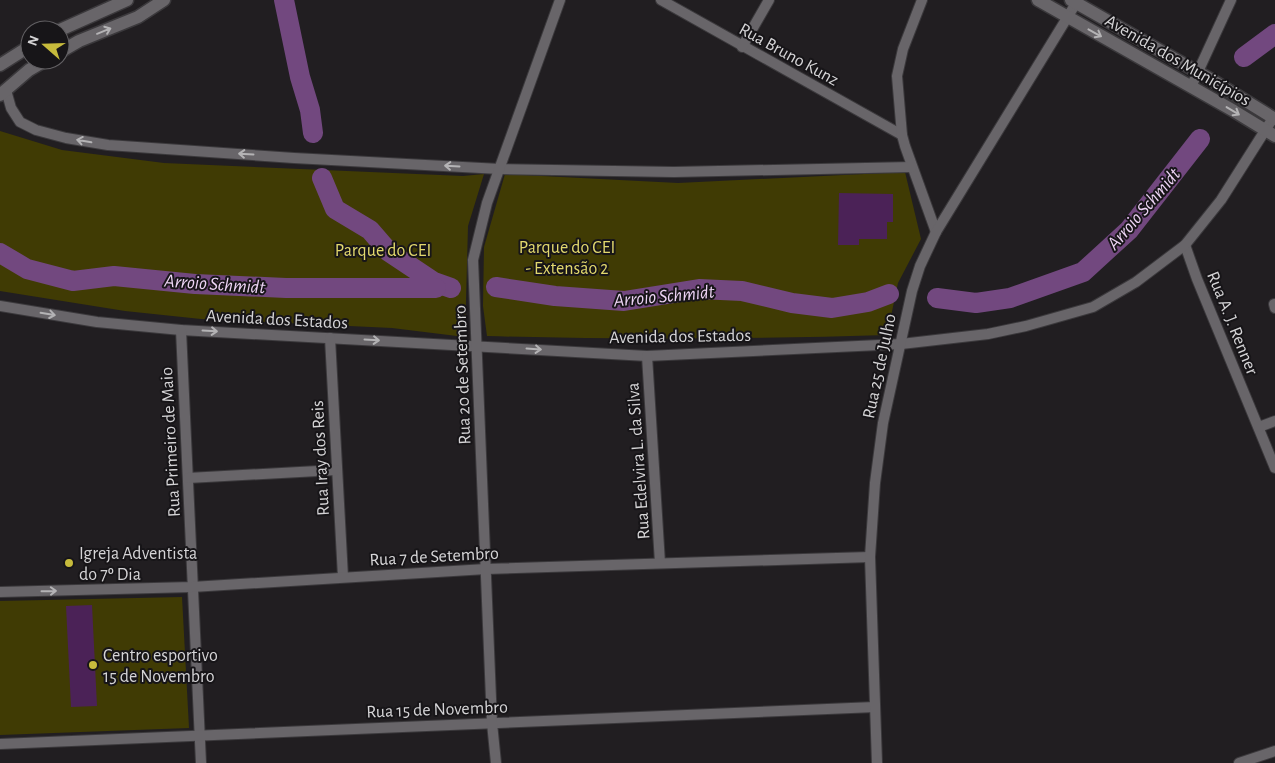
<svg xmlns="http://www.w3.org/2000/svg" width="1275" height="763" font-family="'Alegreya Sans',sans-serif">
	<rect width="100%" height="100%" fill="#211e21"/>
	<g fill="#403b04">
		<path d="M 0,131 L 62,150 L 164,163 L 463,176 L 484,174 L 468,226 L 465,337 L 392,328 L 201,319 L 125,311 L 0,291 Z"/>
		<path d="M 905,172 L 921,239 L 898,283 L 887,335 C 754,339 621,340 487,336 L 483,306 L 484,247 L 505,174 L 678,183 Z"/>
		<path d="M 182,597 L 189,728 L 0,735 L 0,601 Z"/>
	</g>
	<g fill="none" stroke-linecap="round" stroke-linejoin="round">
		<g stroke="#72487f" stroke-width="20">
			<path d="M 284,0 L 300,77 L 310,110 L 313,133"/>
			<path d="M 1244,57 L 1275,34"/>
			<path d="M 322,178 L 335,209 L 370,230 L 389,252 L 434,282 L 451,288"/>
			<path d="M 0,253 L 27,269 L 73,281 L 114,276 L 195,284 L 286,288 L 436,288"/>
			<path d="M 496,287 L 555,296 L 624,301 L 699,289 L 742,291 L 792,303 L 832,308 L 868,302 L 889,294"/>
			<path d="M 937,298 L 976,303 L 1010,298 L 1083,272 L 1129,230 L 1200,139"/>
		</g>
	</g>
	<g fill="#4b2257">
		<path d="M 839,193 L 893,194 L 893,222 L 887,222 L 887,239 L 859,239 L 859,245 L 838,245 Z"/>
		<path d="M 92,605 L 97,706 L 71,707 L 66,606 Z"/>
	</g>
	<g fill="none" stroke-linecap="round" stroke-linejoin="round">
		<defs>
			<g id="minor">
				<path d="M 661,0 L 902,135"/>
				<path d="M 922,0 L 903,49 L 897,76 L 902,135 L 905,146 L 936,232"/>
				<path d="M 742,47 L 769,0"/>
				<path d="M 1191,87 L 1231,0"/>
				<path d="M 6,90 L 11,108 L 20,122 L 36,130 L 66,138 L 108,145 L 294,158 L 500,169 L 674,172 L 912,167"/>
				<path d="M 1185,245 L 1197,279 L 1275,468"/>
				<path d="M 1274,304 L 1275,308"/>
				<path d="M 0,306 L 97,322 L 181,330 L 647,356 L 901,344 L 988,334 L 1026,326 L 1093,307 L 1136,282 L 1185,245 L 1221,200 L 1273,118"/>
				<path d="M 181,330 L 201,763"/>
				<path d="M 330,338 L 343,577"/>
				<path d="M 647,356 L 660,563"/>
				<path d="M 1259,427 L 1275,421"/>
				<path d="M 188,478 L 336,470"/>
				<path d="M 0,592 L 192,587 L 486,569 L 870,557"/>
				<path d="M 0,744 L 875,707"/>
				<path d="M 496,763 L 492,723 L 473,260 L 487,203 L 560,0"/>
				<path d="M 877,763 L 870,557 L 875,483 L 883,423 L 912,291 L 920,266 L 936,232 L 1078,0"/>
				<path d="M 1239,763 L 1275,751"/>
			</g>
			<g id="secondary">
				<path d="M 1038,0 L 1234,111 L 1275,136"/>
				<path d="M 1071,0 L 1210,79 L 1275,119"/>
				<path d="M 60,30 L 127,0"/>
				<path d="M 60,52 L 79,41 L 138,17 L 164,0"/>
				<path d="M 0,65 L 30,46"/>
				<path d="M 0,95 L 29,70 L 46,60"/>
			</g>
		</defs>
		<use href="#minor" stroke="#3b393c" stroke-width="12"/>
		<use href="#secondary" stroke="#3b393c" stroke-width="15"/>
		<use href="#minor" stroke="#686569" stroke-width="10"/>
		<use href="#secondary" stroke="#686569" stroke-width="12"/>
	</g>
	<defs><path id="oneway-shaft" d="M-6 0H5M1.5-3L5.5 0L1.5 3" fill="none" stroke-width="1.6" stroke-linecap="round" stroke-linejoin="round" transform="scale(1.25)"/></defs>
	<g stroke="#b4b3b5">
		<use href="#oneway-shaft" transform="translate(104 31) rotate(-22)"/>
		<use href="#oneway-shaft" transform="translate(1095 33) rotate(29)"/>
		<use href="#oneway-shaft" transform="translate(1233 111) rotate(31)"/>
		<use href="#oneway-shaft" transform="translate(84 141) rotate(-170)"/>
		<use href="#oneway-shaft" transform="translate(246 154) rotate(-177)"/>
		<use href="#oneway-shaft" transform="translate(452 166) rotate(-177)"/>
		<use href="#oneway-shaft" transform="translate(48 314) rotate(9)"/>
		<use href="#oneway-shaft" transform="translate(210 331) rotate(3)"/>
		<use href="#oneway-shaft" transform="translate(372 340) rotate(3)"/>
		<use href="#oneway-shaft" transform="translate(534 349) rotate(4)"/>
		<use href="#oneway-shaft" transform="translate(49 591) rotate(-1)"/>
	</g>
	<g fill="#c7bb3c" stroke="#171518" stroke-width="2">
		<circle cx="69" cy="563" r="5"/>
		<circle cx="93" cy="665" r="5"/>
	</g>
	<g text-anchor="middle" stroke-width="4" stroke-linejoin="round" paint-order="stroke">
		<g font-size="18" fill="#d5d4d6" stroke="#171518">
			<text transform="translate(789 54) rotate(29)" y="6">Rua Bruno Kunz</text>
			<text transform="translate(1178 60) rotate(30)" y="6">Avenida dos Municípios</text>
			<text transform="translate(277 319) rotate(3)" y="6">Avenida dos Estados</text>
			<text transform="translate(1233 323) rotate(68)" y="6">Rua A. J. Renner</text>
			<text transform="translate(680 336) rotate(-1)" y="6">Avenida dos Estados</text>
			<text transform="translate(879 366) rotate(-78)" y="6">Rua 25 de Julho</text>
			<text transform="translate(462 375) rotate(-92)" y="6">Rua 20 de Setembro</text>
			<text transform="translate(170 442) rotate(-93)" y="6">Rua Primeiro de Maio</text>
			<text transform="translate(320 458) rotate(-93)" y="6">Rua Iray dos Reis</text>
			<text transform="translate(638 461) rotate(-94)" y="6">Rua Edelvira L. da Silva</text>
			<text transform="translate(434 556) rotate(-3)" y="6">Rua 7 de Setembro</text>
			<text transform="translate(437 709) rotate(-2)" y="6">Rua 15 de Novembro</text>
		</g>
		<g font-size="18" fill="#e2d86d" stroke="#171518">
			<text x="567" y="253">Parque do CEI<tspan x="567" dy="21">- Extensão 2</tspan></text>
			<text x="383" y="256">Parque do CEI</text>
		</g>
		<g font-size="18" fill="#d5d4d6" stroke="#171518" text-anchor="start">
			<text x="79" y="559">Igreja Adventista<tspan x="79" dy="21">do 7º Dia</tspan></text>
			<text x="103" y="661">Centro esportivo<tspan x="103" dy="21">15 de Novembro</tspan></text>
		</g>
		<g font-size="19" font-style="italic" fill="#edd4f5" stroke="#171518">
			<text transform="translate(1143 208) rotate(-49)" y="7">Arroio Schmidt</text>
			<text transform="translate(215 283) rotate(4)" y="7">Arroio Schmidt</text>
			<text transform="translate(664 295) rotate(-5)" y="7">Arroio Schmidt</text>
		</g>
	</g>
	<g transform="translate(45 45) rotate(290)"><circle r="24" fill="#171518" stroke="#636164"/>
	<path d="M0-4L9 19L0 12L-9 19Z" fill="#c7bb3c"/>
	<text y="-8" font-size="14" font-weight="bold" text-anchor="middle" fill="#d5d4d6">N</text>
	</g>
</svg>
